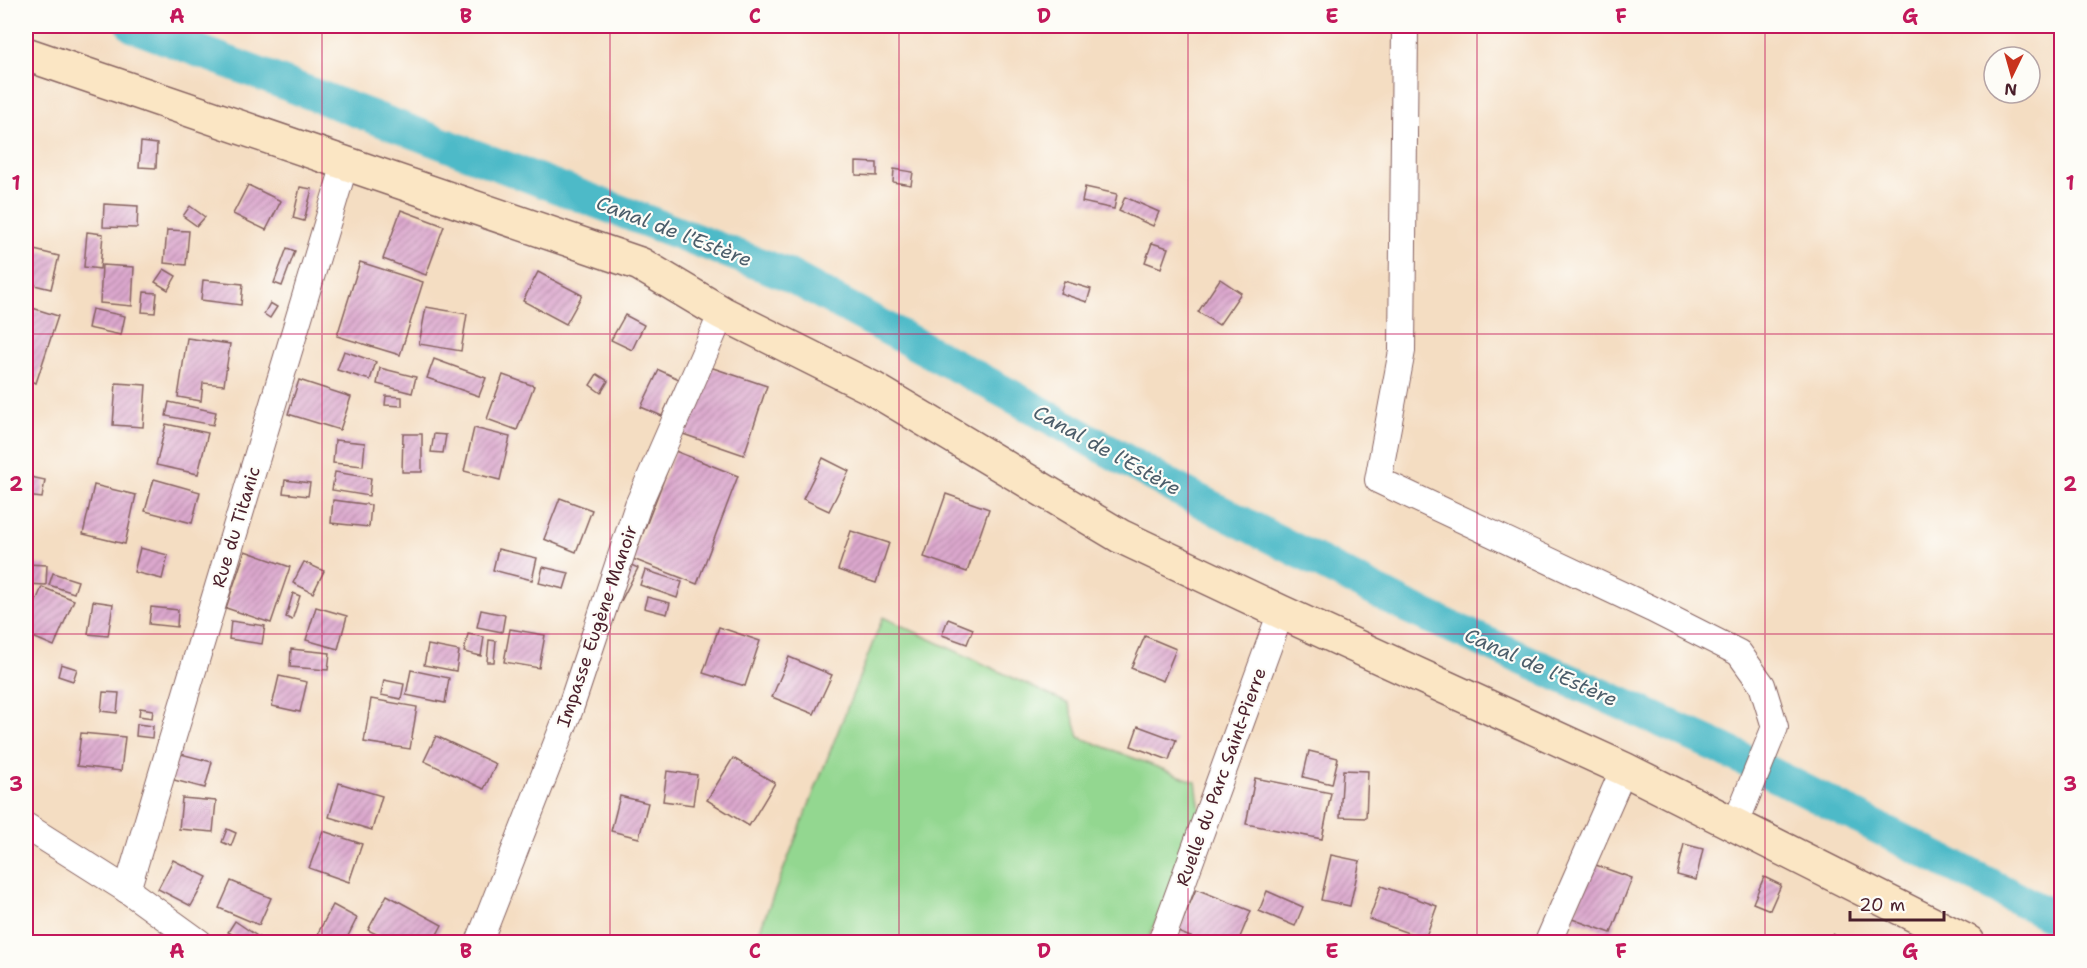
<svg xmlns="http://www.w3.org/2000/svg" width="2087" height="968" font-family="'Shantell Sans',sans-serif">
	<defs>
		<pattern id="building-hatch" width="6" height="6" patternUnits="userSpaceOnUse" patternTransform="scale(1.5)"><rect width="6" height="6" fill="#dca8ce"/><path d="M-1 1l2-2M0 6l6-6M5 7l2-2" fill="none" stroke="#b488a7"/></pattern>
	</defs>
	<rect width="100%" height="100%" fill="#fdfcf7"/>
	<filter id="ink" filterUnits="userSpaceOnUse"><feTurbulence type="fractalNoise" baseFrequency=".0167" numOctaves="2"/><feDisplacementMap in="SourceGraphic" scale="12" xChannelSelector="R" yChannelSelector="G"/><feConvolveMatrix kernelMatrix="1 2 1 2 8 2 1 2 1" color-interpolation-filters="sRGB"/></filter>
	<filter id="wash" filterUnits="userSpaceOnUse"><feTurbulence type="fractalNoise" baseFrequency=".008" numOctaves="4" result="noise"/><feDisplacementMap in="SourceGraphic" scale="24" xChannelSelector="R" yChannelSelector="G"/><feGaussianBlur stdDeviation="1.35" result="paint"/><feColorMatrix in="noise" values="0 0 0 0 0 0 0 0 0 0 0 0 0 0 0 0 0 1.4 0 .05"/><feComposite in="paint" operator="in"/></filter>
	<g filter="url(#wash)">
		<rect width="100%" height="100%" fill="#f4ddc2"/>
		<path fill="#93d790" stroke="#6e7b5e" stroke-width="1.5" d="M 883,617 L 1069,704 L 1079,737 L 1196,782 L 1201,819 L 1147,942 L 755,942 Z"/>
		<g fill="none" stroke-linecap="round" stroke-linejoin="round">
			<path stroke="#4ebac8" stroke-width="33" d="M 133,26 L 786,274 L 1010,395 L 1175,488 L 1407,607 L 1723,749 L 2062,921"/>
		</g>
		<g id="blocks">
			<g fill="url(#building-hatch)">
				<path d="M 141,142 L 157,144 L 156,168 L 139,167 Z"/>
				<path d="M 856,162 L 877,163 L 877,176 L 856,175 Z"/>
				<path d="M 894,169 L 913,172 L 911,185 L 893,182 Z"/>
				<path d="M 248,185 L 281,201 L 266,230 L 233,214 Z"/>
				<path d="M 300,187 L 312,189 L 304,221 L 293,218 Z"/>
				<path d="M 1085,187 L 1117,194 L 1114,209 L 1082,202 Z"/>
				<path d="M 1125,197 L 1159,212 L 1153,226 L 1119,211 Z"/>
				<path d="M 104,204 L 138,206 L 137,228 L 103,227 Z"/>
				<path d="M 190,206 L 205,217 L 197,226 L 183,216 Z"/>
				<path d="M 401,210 L 444,226 L 426,275 L 383,259 Z"/>
				<path d="M 167,230 L 189,231 L 186,265 L 164,263 Z"/>
				<path d="M 87,232 L 103,234 L 100,269 L 84,267 Z"/>
				<path d="M 1152,243 L 1168,248 L 1161,268 L 1145,262 Z"/>
				<path d="M 26,248 L 59,256 L 51,289 L 26,283 Z"/>
				<path d="M 287,248 L 295,251 L 282,286 L 274,283 Z"/>
				<path d="M 360,262 L 423,282 L 400,355 L 337,336 Z"/>
				<path d="M 102,265 L 134,267 L 132,306 L 100,303 Z"/>
				<path d="M 164,269 L 176,276 L 168,290 L 155,282 Z"/>
				<path d="M 538,272 L 582,295 L 566,324 L 523,301 Z"/>
				<path d="M 1220,279 L 1241,293 L 1219,325 L 1198,312 Z"/>
				<path d="M 203,280 L 243,284 L 241,305 L 201,300 Z"/>
				<path d="M 1064,281 L 1091,289 L 1087,302 L 1060,293 Z"/>
				<path d="M 144,292 L 157,293 L 155,313 L 142,312 Z"/>
				<path d="M 270,303 L 277,307 L 270,318 L 264,314 Z"/>
				<path d="M 26,306 L 58,316 L 36,383 L 26,380 Z"/>
				<path d="M 426,307 L 467,314 L 461,351 L 419,344 Z"/>
				<path d="M 92,309 L 125,316 L 121,335 L 88,328 Z"/>
				<path d="M 625,315 L 644,325 L 632,350 L 611,340 Z"/>
				<path d="M 187,338 L 230,344 L 224,385 L 203,383 L 201,401 L 178,397 Z"/>
				<path d="M 344,351 L 376,362 L 370,380 L 337,370 Z"/>
				<path d="M 434,359 L 486,378 L 479,396 L 427,378 Z"/>
				<path d="M 707,366 L 767,386 L 744,455 L 683,434 Z"/>
				<path d="M 380,368 L 416,377 L 412,393 L 377,384 Z"/>
				<path d="M 659,370 L 679,379 L 662,416 L 641,407 Z"/>
				<path d="M 597,374 L 608,381 L 601,393 L 590,385 Z"/>
				<path d="M 503,375 L 534,386 L 517,430 L 487,419 Z"/>
				<path d="M 299,380 L 351,397 L 340,430 L 288,414 Z"/>
				<path d="M 116,383 L 146,385 L 143,427 L 113,425 Z"/>
				<path d="M 386,396 L 402,397 L 402,406 L 385,405 Z"/>
				<path d="M 169,402 L 216,412 L 213,425 L 166,416 Z"/>
				<path d="M 166,424 L 208,433 L 198,474 L 156,465 Z"/>
				<path d="M 474,428 L 510,437 L 500,480 L 464,471 Z"/>
				<path d="M 403,434 L 422,434 L 422,472 L 402,472 Z"/>
				<path d="M 434,434 L 446,435 L 443,453 L 431,452 Z"/>
				<path d="M 335,440 L 365,443 L 363,466 L 333,463 Z"/>
				<path d="M 675,451 L 738,476 L 697,584 L 633,559 Z"/>
				<path d="M 823,458 L 849,471 L 829,511 L 803,499 Z"/>
				<path d="M 335,472 L 371,478 L 369,496 L 332,490 Z"/>
				<path d="M 26,476 L 45,480 L 42,498 L 26,496 Z"/>
				<path d="M 154,479 L 200,492 L 192,523 L 145,511 Z"/>
				<path d="M 285,480 L 310,483 L 308,496 L 283,493 Z"/>
				<path d="M 94,485 L 136,495 L 125,544 L 83,534 Z"/>
				<path d="M 946,494 L 989,509 L 967,572 L 924,557 Z"/>
				<path d="M 560,498 L 592,510 L 576,552 L 544,539 Z"/>
				<path d="M 333,500 L 371,505 L 369,527 L 331,523 Z"/>
				<path d="M 851,531 L 889,543 L 876,583 L 838,570 Z"/>
				<path d="M 140,548 L 168,555 L 162,579 L 134,572 Z"/>
				<path d="M 498,549 L 537,558 L 532,580 L 493,570 Z"/>
				<path d="M 245,551 L 290,567 L 271,623 L 226,608 Z"/>
				<path d="M 304,562 L 324,571 L 313,593 L 293,583 Z"/>
				<path d="M 26,564 L 47,565 L 46,585 L 26,584 Z"/>
				<path d="M 629,564 L 638,568 L 621,601 L 612,596 Z"/>
				<path d="M 543,567 L 569,573 L 564,589 L 539,583 Z"/>
				<path d="M 645,570 L 682,582 L 677,598 L 640,585 Z"/>
				<path d="M 53,573 L 78,581 L 74,593 L 49,585 Z"/>
				<path d="M 42,587 L 74,600 L 54,646 L 26,634 L 26,625 Z"/>
				<path d="M 293,593 L 300,596 L 292,620 L 286,617 Z"/>
				<path d="M 647,597 L 670,603 L 667,614 L 644,608 Z"/>
				<path d="M 93,601 L 113,604 L 108,636 L 88,634 Z"/>
				<path d="M 151,607 L 178,610 L 177,627 L 149,624 Z"/>
				<path d="M 316,607 L 347,616 L 338,649 L 306,640 Z"/>
				<path d="M 481,610 L 505,615 L 502,632 L 477,627 Z"/>
				<path d="M 948,619 L 973,629 L 967,644 L 942,635 Z"/>
				<path d="M 231,621 L 265,626 L 262,644 L 229,639 Z"/>
				<path d="M 719,627 L 760,641 L 745,686 L 703,673 Z"/>
				<path d="M 510,629 L 545,635 L 539,668 L 504,662 Z"/>
				<path d="M 468,634 L 484,637 L 481,656 L 464,652 Z"/>
				<path d="M 1145,636 L 1176,649 L 1163,681 L 1131,668 Z"/>
				<path d="M 489,640 L 496,641 L 494,662 L 487,662 Z"/>
				<path d="M 428,645 L 459,651 L 456,671 L 424,665 Z"/>
				<path d="M 291,649 L 330,653 L 328,670 L 290,667 Z"/>
				<path d="M 789,657 L 832,675 L 814,714 L 772,697 Z"/>
				<path d="M 61,664 L 77,669 L 73,681 L 58,676 Z"/>
				<path d="M 411,670 L 449,678 L 445,703 L 406,695 Z"/>
				<path d="M 279,676 L 307,682 L 300,712 L 272,706 Z"/>
				<path d="M 384,680 L 404,684 L 401,699 L 381,695 Z"/>
				<path d="M 103,692 L 119,693 L 117,713 L 101,711 Z"/>
				<path d="M 371,699 L 417,707 L 410,749 L 364,742 Z"/>
				<path d="M 140,708 L 153,710 L 152,718 L 139,716 Z"/>
				<path d="M 137,724 L 153,726 L 152,738 L 136,736 Z"/>
				<path d="M 1138,726 L 1176,740 L 1169,760 L 1131,746 Z"/>
				<path d="M 81,733 L 125,737 L 121,771 L 77,766 Z"/>
				<path d="M 436,736 L 496,764 L 484,789 L 424,761 Z"/>
				<path d="M 1309,751 L 1338,758 L 1332,784 L 1303,777 Z"/>
				<path d="M 177,753 L 212,762 L 205,788 L 170,779 Z"/>
				<path d="M 733,758 L 775,783 L 749,826 L 707,800 Z"/>
				<path d="M 1343,770 L 1368,771 L 1366,818 L 1340,817 Z"/>
				<path d="M 667,771 L 697,775 L 693,805 L 663,801 Z"/>
				<path d="M 1255,778 L 1331,793 L 1322,839 L 1246,824 Z"/>
				<path d="M 339,783 L 382,796 L 372,830 L 329,817 Z"/>
				<path d="M 620,796 L 648,803 L 639,838 L 611,831 Z"/>
				<path d="M 182,798 L 216,801 L 213,832 L 179,829 Z"/>
				<path d="M 227,829 L 236,833 L 231,846 L 222,842 Z"/>
				<path d="M 323,831 L 362,844 L 349,882 L 309,868 Z"/>
				<path d="M 1684,844 L 1703,849 L 1696,880 L 1677,875 Z"/>
				<path d="M 1331,855 L 1360,861 L 1350,906 L 1321,900 Z"/>
				<path d="M 173,860 L 207,877 L 191,906 L 158,889 Z"/>
				<path d="M 1593,864 L 1632,878 L 1611,933 L 1572,919 Z"/>
				<path d="M 1764,877 L 1781,885 L 1770,910 L 1753,903 Z"/>
				<path d="M 231,881 L 271,898 L 259,925 L 219,908 Z"/>
				<path d="M 1381,886 L 1437,906 L 1425,939 L 1369,919 Z"/>
				<path d="M 1196,889 L 1251,911 L 1238,942 L 1203,942 L 1178,932 Z"/>
				<path d="M 1267,891 L 1303,907 L 1295,926 L 1259,911 Z"/>
				<path d="M 387,895 L 442,925 L 433,942 L 392,942 L 368,930 Z"/>
				<path d="M 333,905 L 357,918 L 345,942 L 336,942 L 318,933 Z"/>
				<path d="M 235,921 L 260,938 L 258,942 L 245,942 L 228,932 Z"/>
				<path d="M 1833,934 L 1843,941 L 1842,942 L 1827,942 Z"/>
			</g>
		</g>
	</g>
	<g filter="url(#ink)">
		<use href="#blocks" fill-opacity="0" stroke="#866260" stroke-width="1.5"/>
		<g fill="none" stroke-linecap="round" stroke-linejoin="round">
			<defs>
				<g id="street">
					<path d="M 1405,26 L 1402,351 L 1378,480 L 1652,609 L 1739,653 L 1762,685 L 1775,727 L 1735,825"/>
					<path d="M 26,826 L 127,890 L 199,942"/>
					<path d="M 127,890 L 345,164"/>
					<path d="M 479,942 L 570,709 L 638,505 L 722,313"/>
					<path d="M 1161,942 L 1281,612"/>
					<path d="M 1548,942 L 1624,769"/>
				</g>
				<path id="secondary" d="M 26,54 L 640,264 L 722,313 L 872,388 L 1120,536 L 1281,612 L 1624,769 L 1968,942"/>
			</defs>
			<use href="#street" stroke="#866260" stroke-width="28"/>
			<use href="#secondary" stroke="#866260" stroke-width="36"/>
			<use href="#street" stroke="#fff" stroke-width="26"/>
			<use href="#secondary" stroke="#fbe6c4" stroke-width="33"/>
		</g>
	</g>
	<path fill="none" stroke="#c2185b" stroke-width="1.5" stroke-opacity="0.55" d="M 322,26 L 322,942M 610,26 L 610,942M 899,26 L 899,942M 1188,26 L 1188,942M 1477,26 L 1477,942M 1765,26 L 1765,942M 26,334 L 2062,334M 26,634 L 2062,634"/>
	<g text-anchor="middle" stroke-width="4.5" stroke-linejoin="round" paint-order="stroke">
		<g font-size="18" fill="#4a1f2b" stroke="#fdfcf7">
			<text transform="translate(236 527) rotate(-73)" y="6">Rue du Titanic</text>
			<text transform="translate(597 626) rotate(-71)" y="6">Impasse Eugène Manoir</text>
			<text transform="translate(1221 777) rotate(-70)" y="6">Ruelle du Parc Saint-Pierre</text>
		</g>
		<g font-size="20" font-style="italic" fill="#4c5d6a" stroke="#fdfcf7">
			<text transform="translate(674 231) rotate(21)" y="7">Canal de l'Estère</text>
			<text transform="translate(1107 450) rotate(29)" y="7">Canal de l'Estère</text>
			<text transform="translate(1541 667) rotate(24)" y="7">Canal de l'Estère</text>
		</g>
	</g>
	<rect width="2087" height="968" fill="none" stroke="#fdfcf7" stroke-width="66"/>
	<g transform="translate(2012 75) rotate(185)"><circle r="28" fill="#fdfcf7" stroke="#b5a4a5" stroke-width="1.5"/>
	<path d="M0-4.5L10 22L0 15L-10 22Z" fill="#c8321e"/>
	<text y="-9" font-size="16" font-weight="bold" text-anchor="middle" fill="#4a1f2b">N</text>
	</g>
	<path d="M1850 911v9h94v-9" fill="none" stroke="#4a1f2b" stroke-width="3"/>
	<text x="1859" y="911" font-size="18" fill="#4a1f2b" stroke="#fdfcf7" stroke-width="4.5" paint-order="stroke">20 m</text>
	<rect x="33" y="33" width="2021" height="902" fill="none" stroke="#c2185b" stroke-width="2"/>
	<g font-size="20" text-anchor="middle" font-weight="bold" fill="#c2185b">
		<text x="177" y="23">A</text>
		<text x="466" y="23">B</text>
		<text x="755" y="23">C</text>
		<text x="1044" y="23">D</text>
		<text x="1332" y="23">E</text>
		<text x="1621" y="23">F</text>
		<text x="1910" y="23">G</text>
		<text x="16" y="190">1</text>
		<text x="2070" y="190">1</text>
		<text x="16" y="491">2</text>
		<text x="2070" y="491">2</text>
		<text x="16" y="791">3</text>
		<text x="2070" y="791">3</text>
		<text x="177" y="958">A</text>
		<text x="466" y="958">B</text>
		<text x="755" y="958">C</text>
		<text x="1044" y="958">D</text>
		<text x="1332" y="958">E</text>
		<text x="1621" y="958">F</text>
		<text x="1910" y="958">G</text>
	</g>
</svg>
